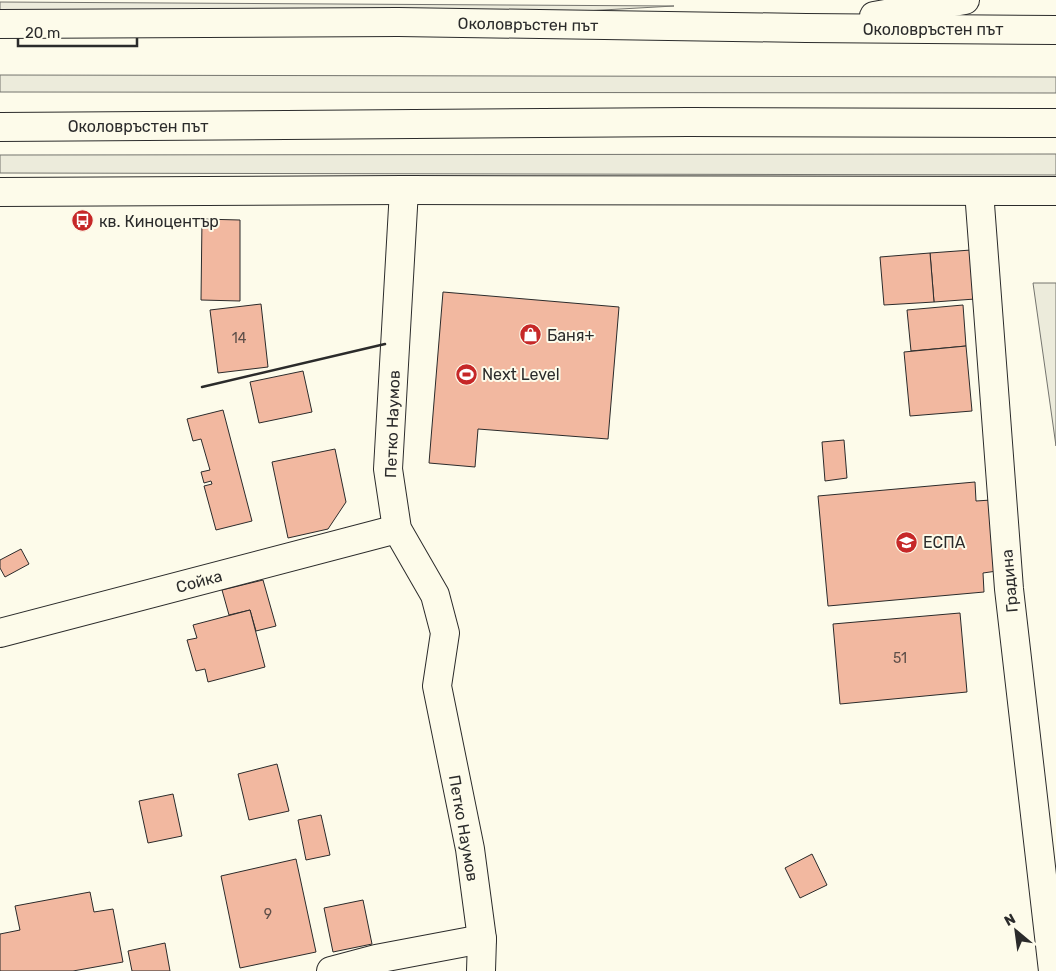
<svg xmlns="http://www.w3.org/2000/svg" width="1056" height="971" font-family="Rubik,sans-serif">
	<rect width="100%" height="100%" fill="#fdfbea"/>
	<g fill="#ecebdb" stroke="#74746e">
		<path d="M 0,2 L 674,6 L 478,17 L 0,16 Z"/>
		<path d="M 0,75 L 1056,77 L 1056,93 L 0,92 Z"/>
		<path d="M 1056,154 L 1056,175 L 0,173 L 0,155 Z"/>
		<path d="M 1033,283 L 1056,283 L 1056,446 Z"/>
	</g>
	<g fill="#f2b8a0" stroke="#2b2b2b">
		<path d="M 202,219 L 240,220 L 240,301 L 201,300 Z"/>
		<path d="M 971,250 L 975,299 L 934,302 L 930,253 Z"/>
		<path d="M 930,253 L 934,302 L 884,305 L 880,257 Z"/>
		<path d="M 443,292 L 619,307 L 608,439 L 478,429 L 475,467 L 429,463 Z"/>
		<path d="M 261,304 L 268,367 L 218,373 L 210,310 Z"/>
		<path d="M 963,305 L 966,346 L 911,351 L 907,310 Z"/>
		<path d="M 966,346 L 972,411 L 910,416 L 904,352 Z"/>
		<path d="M 303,371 L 312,412 L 259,423 L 250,382 Z"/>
		<path d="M 223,410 L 252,521 L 216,530 L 204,486 L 212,484 L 211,481 L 204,483 L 201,472 L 210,470 L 201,439 L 193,441 L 187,419 Z"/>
		<path d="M 844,440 L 847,478 L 825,481 L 822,442 Z"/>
		<path d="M 335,449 L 346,502 L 328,529 L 288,538 L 272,462 Z"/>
		<path d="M 975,482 L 976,501 L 991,500 L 997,571 L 983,573 L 984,592 L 828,606 L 818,496 Z"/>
		<path d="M 21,549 L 29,564 L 5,577 L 0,568 L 0,560 Z"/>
		<path d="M 263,580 L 276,626 L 256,631 L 250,610 L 229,615 L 222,590 Z"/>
		<path d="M 250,610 L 265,667 L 208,682 L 205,669 L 196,671 L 187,640 L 197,638 L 193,625 Z"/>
		<path d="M 960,613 L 967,692 L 840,704 L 833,624 Z"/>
		<path d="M 277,764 L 289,811 L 249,820 L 238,774 Z"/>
		<path d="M 173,794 L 182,836 L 148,843 L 139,801 Z"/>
		<path d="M 321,815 L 330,855 L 306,860 L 298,820 Z"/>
		<path d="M 812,854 L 827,885 L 800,898 L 785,868 Z"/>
		<path d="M 296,859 L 316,952 L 240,968 L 221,876 Z"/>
		<path d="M 90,892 L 94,912 L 113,909 L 123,962 L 73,971 L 0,971 L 0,934 L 20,930 L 15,906 Z"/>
		<path d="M 363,900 L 372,944 L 333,952 L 324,908 Z"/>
		<path d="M 165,943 L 170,971 L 132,971 L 128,951 Z"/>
	</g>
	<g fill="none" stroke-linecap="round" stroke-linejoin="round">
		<defs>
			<g id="minor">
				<path d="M 404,190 L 388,469 L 397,529 L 435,595 L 445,633 L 437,686 L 470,849 L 482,939 L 481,971"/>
				<path d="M 979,191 L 1009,589 L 1053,971"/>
				<path d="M 0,192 L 404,190 L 1056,191"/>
				<path d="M 0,633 L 397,529"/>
				<path d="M 331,971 L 376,959 L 482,939"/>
			</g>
			<g id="highway">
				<path d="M 874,16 L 965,0"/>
				<path d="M 0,24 L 398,22 L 806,28 L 1056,30"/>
				<path d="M 0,127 L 688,122 L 1056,123"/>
			</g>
		</defs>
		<use href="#minor" stroke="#2b2b2b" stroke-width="30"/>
		<use href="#highway" stroke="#2b2b2b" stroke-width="30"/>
		<use href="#minor" stroke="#fdfbea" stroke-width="28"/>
		<use href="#highway" stroke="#fdfbea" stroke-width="28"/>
		<path stroke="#2b2b2b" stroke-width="2.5" d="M 202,387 L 385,344"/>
	</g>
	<defs>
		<symbol id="bus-disc" viewBox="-11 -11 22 22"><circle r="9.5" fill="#c62828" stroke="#fdfbea"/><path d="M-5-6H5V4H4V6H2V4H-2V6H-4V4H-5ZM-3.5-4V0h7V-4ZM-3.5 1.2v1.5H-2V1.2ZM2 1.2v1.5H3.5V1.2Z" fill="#fff"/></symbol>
		<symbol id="shop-disc" viewBox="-11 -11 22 22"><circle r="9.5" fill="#c62828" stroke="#fdfbea"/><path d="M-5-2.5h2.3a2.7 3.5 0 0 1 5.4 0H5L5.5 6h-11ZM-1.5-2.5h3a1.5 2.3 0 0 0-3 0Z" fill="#fff"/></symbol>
		<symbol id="stadium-disc" viewBox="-11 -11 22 22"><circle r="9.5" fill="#c62828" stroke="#fdfbea"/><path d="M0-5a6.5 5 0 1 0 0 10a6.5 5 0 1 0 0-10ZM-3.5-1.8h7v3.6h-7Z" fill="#fff"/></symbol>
		<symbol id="school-disc" viewBox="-11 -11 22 22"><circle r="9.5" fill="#c62828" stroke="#fdfbea"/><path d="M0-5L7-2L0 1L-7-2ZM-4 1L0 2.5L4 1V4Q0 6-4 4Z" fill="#fff"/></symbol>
	</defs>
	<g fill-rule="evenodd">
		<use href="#bus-disc" x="70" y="208" width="25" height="25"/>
		<use href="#shop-disc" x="518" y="322" width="25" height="25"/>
		<use href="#stadium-disc" x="454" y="362" width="25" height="25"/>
		<use href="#school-disc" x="894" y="530" width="25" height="25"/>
	</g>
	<g text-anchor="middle" stroke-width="4" stroke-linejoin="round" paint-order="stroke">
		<g font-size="14" fill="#5d4e48">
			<text x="239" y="343">14</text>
			<text x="900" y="663">51</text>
			<text x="268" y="919">9</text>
		</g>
		<g font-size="16" fill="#2b2b2b" stroke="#fdfbea">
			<text transform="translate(528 24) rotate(1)" y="6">Околовръстен път</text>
			<text x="933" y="35">Околовръстен път</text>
			<text x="138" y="132">Околовръстен път</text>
			<text transform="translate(392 424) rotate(-88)" y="6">Петко Наумов</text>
			<text transform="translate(199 581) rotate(-15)" y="6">Сойка</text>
			<text transform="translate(1009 581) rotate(-95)" y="6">Градина</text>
			<text transform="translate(464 828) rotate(80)" y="6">Петко Наумов</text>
		</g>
		<g font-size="16" fill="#2b2b2b" stroke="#fdfbea" text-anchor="start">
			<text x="99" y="227">кв. Киноцентър</text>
			<text x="547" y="341">Баня+</text>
			<text x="482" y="380">Next Level</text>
			<text x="923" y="548">ЕСПА</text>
		</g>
	</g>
	<g transform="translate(1016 931) rotate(331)" stroke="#fdfbea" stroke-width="4" paint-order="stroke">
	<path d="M0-4L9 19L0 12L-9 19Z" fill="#2b2b2b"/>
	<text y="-8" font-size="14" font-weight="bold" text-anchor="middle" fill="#2b2b2b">N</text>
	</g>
	<path d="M18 38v8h119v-8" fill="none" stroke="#2b2b2b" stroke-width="2.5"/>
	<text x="25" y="38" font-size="15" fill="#2b2b2b" stroke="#fdfbea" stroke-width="4" paint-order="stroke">20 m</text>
</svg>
